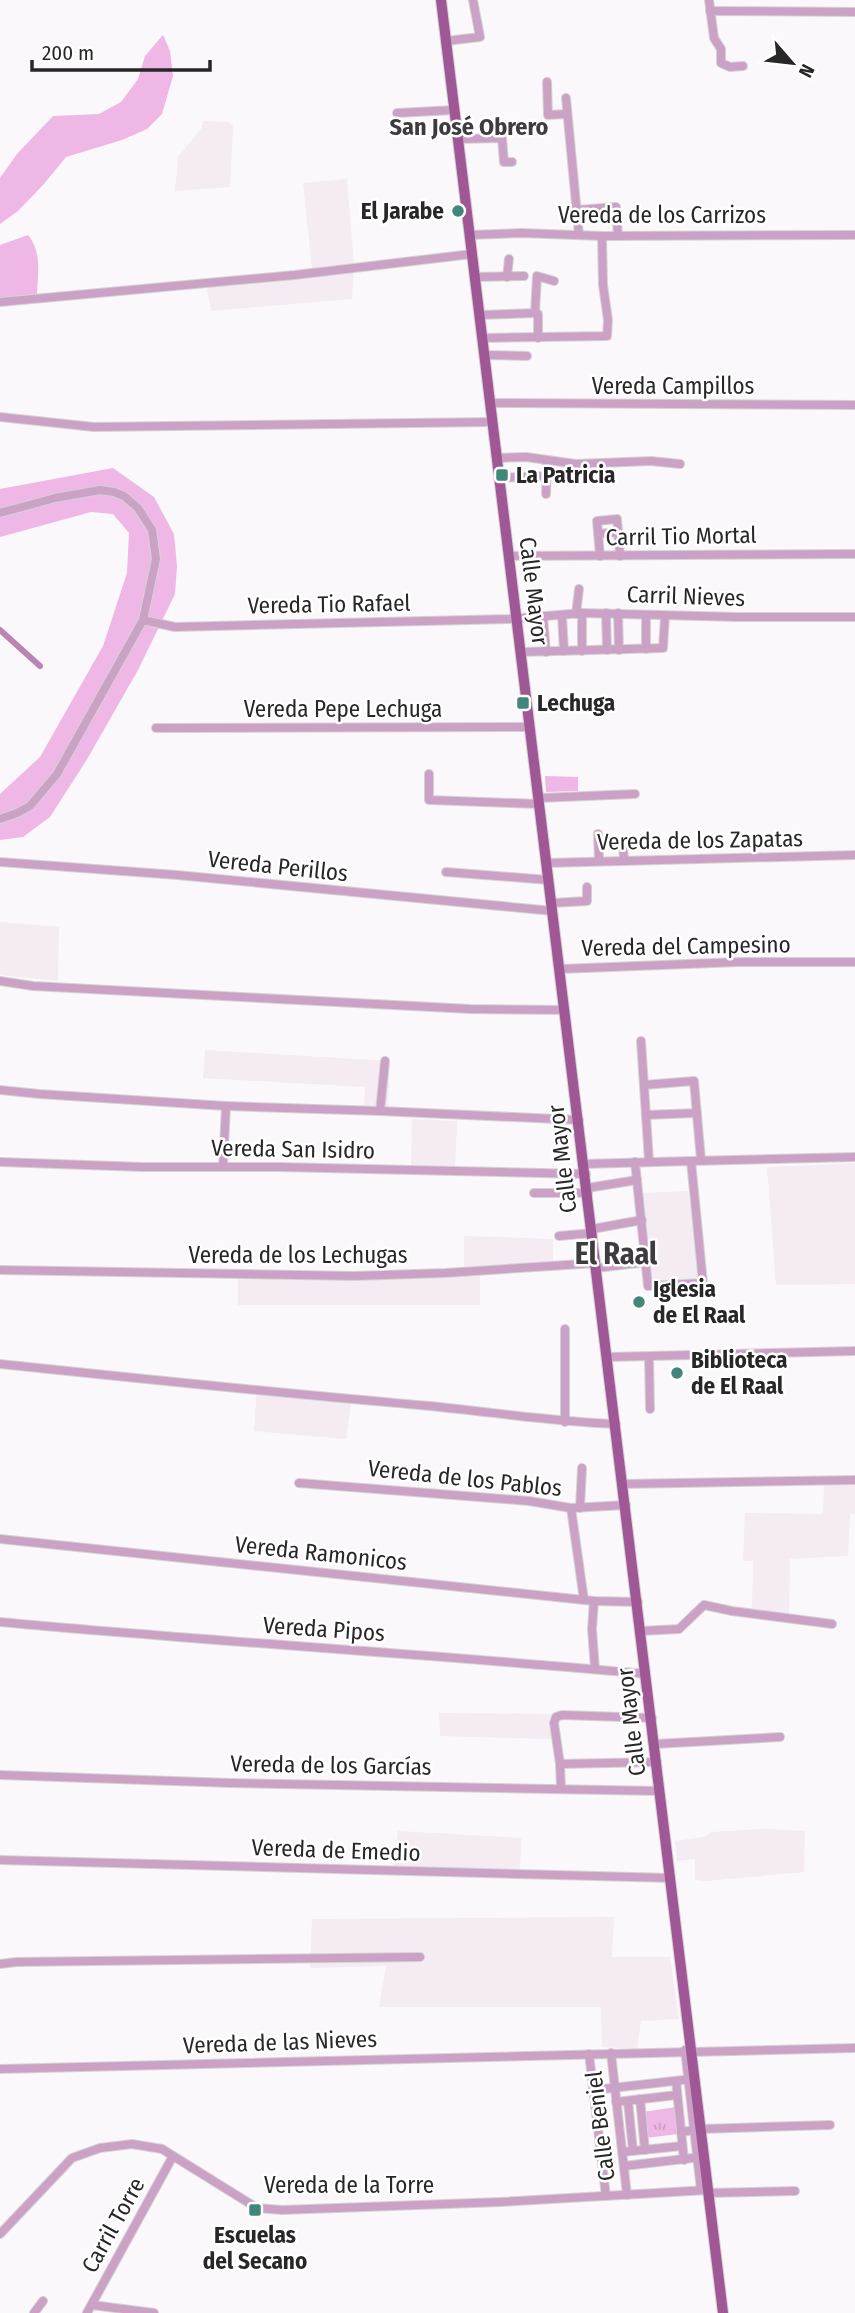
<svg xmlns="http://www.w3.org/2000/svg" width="855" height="2313" font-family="'Fira Sans Condensed',sans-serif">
	<defs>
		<pattern id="park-tufts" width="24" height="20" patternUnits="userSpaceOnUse" patternTransform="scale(1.75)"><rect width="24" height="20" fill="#eeb7e5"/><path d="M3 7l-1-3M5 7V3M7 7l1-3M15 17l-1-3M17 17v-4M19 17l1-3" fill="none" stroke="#cc9dc4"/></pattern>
	</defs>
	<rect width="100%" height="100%" fill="#fbf8fb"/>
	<g fill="#f4ebf3">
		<path d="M 203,121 L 229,122 L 233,126 L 230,187 L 175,191 L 178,157 L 201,129 Z"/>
		<path d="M 347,179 L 354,264 L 352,299 L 211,311 L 206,283 L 208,280 L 312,268 L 303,183 Z"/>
		<path d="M 0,922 L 59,927 L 58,981 L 0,975 Z"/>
		<path d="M 205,1050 L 390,1061 L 388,1106 L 364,1105 L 365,1087 L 203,1078 Z"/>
		<path d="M 412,1119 L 457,1121 L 455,1169 L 411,1167 Z"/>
		<path d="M 855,1163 L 855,1284 L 776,1285 L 767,1167 Z"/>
		<path d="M 688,1191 L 690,1209 L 693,1210 L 700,1280 L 649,1281 L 641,1193 Z"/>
		<path d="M 464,1236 L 553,1239 L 553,1263 L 464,1267 Z"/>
		<path d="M 480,1274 L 480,1305 L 238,1305 L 238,1278 Z"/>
		<path d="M 257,1387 L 352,1397 L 346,1439 L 254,1431 Z"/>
		<path d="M 824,1485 L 855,1485 L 855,1514 L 850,1514 L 848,1556 L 790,1559 L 789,1615 L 752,1612 L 753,1561 L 743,1561 L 745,1513 L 823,1514 Z"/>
		<path d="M 439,1713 L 552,1714 L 551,1739 L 440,1736 Z"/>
		<path d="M 765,1829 L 805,1831 L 804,1872 L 705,1881 L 695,1880 L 695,1859 L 677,1861 L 675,1841 L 704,1837 L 712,1832 Z"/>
		<path d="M 398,1831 L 521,1838 L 520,1871 L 393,1867 Z"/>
		<path d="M 614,1917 L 612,1957 L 670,1957 L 679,2019 L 641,2021 L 637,2049 L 602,2047 L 601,2007 L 379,2007 L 386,1966 L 310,1968 L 312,1919 Z"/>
	</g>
	<g fill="#eeb7e5">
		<path d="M 163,35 L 170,51 L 173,76 L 162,114 L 147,129 L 122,140 L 66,157 L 43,185 L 18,211 L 0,224 L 0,178 L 17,154 L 53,116 L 99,114 L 121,102 L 138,79 L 145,56 Z"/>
		<path d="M 28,235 C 42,252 38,273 37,294 L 0,298 L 0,245 Z"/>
		<path d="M 113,468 L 154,497 L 174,534 L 177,566 L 175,594 L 138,670 L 86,761 L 50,817 L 23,837 L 0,840 L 0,794 L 40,757 L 103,646 L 127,573 L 129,533 L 113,514 L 91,512 L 0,537 L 0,489 Z"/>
		<path d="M 545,776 L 578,777 L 578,791 L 546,792 Z"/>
	</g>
	<path fill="url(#park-tufts)" d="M 676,2107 L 679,2134 L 645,2138 L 643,2112 Z"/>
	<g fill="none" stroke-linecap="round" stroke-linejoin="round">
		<path stroke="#ba85b2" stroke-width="6" d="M 0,630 L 40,666"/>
		<defs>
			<g id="minor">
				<path d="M 709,0 L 714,38 L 721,49 L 721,63 L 730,67 L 743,66"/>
				<path d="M 710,11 L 855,12"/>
				<path d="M 446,41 L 480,37 L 473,0"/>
				<path d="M 547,82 L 548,115 L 567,114"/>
				<path d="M 566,98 L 579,235"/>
				<path d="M 397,113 L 454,110"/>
				<path d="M 458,139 L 502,138 L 504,162 L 512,162"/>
				<path d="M 577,210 L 616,207 L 618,236"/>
				<path d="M 470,235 L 521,233 L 602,236 L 855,235"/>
				<path d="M 475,277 L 524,276"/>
				<path d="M 507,277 L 509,259"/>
				<path d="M 0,302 L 295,275 L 472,254"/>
				<path d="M 535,313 L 538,314 L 538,338"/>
				<path d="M 480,315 L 535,313 L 537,276 L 554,281"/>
				<path d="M 482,338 L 607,336 L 608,320 L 603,285 L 602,236"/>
				<path d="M 484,355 L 527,356"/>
				<path d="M 490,403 L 855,405"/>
				<path d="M 0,417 L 94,427 L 492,422"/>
				<path d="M 497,458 L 526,457 L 576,464 L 651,461 L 680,464"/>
				<path d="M 499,478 L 546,476"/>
				<path d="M 546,494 L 547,461"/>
				<path d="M 0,513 L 55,498 L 100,490 L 114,492 L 124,496 L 138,508 L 152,530 L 156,559 L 143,620 L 57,774 L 30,806 L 17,813 L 0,819"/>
				<path d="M 598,534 L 618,532"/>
				<path d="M 508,556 L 855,554"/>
				<path d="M 600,556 L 597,521 L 617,519 L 620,556"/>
				<path d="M 582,613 L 582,651"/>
				<path d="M 606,613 L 607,650"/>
				<path d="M 618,613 L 619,650"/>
				<path d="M 576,614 L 579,589"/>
				<path d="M 562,615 L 564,651"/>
				<path d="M 646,615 L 646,649"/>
				<path d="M 543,616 L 546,652"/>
				<path d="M 143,620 L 175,627 L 510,619 L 582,613 L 737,617 L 855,617"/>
				<path d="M 521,652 L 663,648 L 665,616"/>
				<path d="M 156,728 L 530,727"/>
				<path d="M 429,774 L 429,800 L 539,804"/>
				<path d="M 539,798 L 635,794"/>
				<path d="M 598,834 L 599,861"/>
				<path d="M 623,844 L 624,861"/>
				<path d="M 0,862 L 177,875 L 553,911"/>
				<path d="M 547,863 L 855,855"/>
				<path d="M 446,872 L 549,880"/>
				<path d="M 552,903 L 587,901 L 587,887"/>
				<path d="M 560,969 L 739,962 L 855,962"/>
				<path d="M 0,981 L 33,986 L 470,1009 L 565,1010"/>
				<path d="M 641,1041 L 649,1161"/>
				<path d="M 385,1061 L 380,1111 L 579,1120"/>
				<path d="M 644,1085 L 694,1081 L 701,1160"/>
				<path d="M 0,1090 L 39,1094 L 226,1106"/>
				<path d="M 646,1115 L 697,1113"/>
				<path d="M 691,1161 L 855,1157"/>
				<path d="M 0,1162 L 143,1167 L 279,1167 L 586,1174"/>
				<path d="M 584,1164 L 691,1161 L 703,1283 L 648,1286 L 635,1162"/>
				<path d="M 223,1167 L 226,1106 L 380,1111"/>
				<path d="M 587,1188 L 637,1180"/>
				<path d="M 534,1193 L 588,1193"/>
				<path d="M 592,1229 L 642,1220"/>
				<path d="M 559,1236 L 593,1233"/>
				<path d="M 597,1268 L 646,1262"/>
				<path d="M 0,1270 L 354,1276 L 445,1273 L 596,1263"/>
				<path d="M 608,1357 L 855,1351"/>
				<path d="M 649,1357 L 650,1409"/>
				<path d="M 0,1364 C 143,1379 287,1394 430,1406 C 492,1412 554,1422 616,1424"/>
				<path d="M 565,1422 L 565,1329"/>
				<path d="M 299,1483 L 529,1501 L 571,1508 L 626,1505"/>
				<path d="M 623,1484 L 855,1480"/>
				<path d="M 571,1508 L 584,1600"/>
				<path d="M 580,1508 L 582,1468"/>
				<path d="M 0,1539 L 594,1601 L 638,1602"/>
				<path d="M 594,1601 L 592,1629 L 595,1669"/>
				<path d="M 0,1622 C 215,1642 431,1654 646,1674"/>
				<path d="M 641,1631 L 679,1629 L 704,1605 L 732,1611 L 832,1624"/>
				<path d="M 655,1744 L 780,1737"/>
				<path d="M 560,1764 L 657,1762"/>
				<path d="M 0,1775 L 231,1783 L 660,1791"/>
				<path d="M 561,1789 L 560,1764 L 554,1723 L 556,1717 L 562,1715 L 652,1718"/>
				<path d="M 0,1860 L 671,1878"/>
				<path d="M 0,1964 L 16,1962 L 420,1957"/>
				<path d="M 685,2050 L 701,2190"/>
				<path d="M 611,2053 L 627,2195"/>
				<path d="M 589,2054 L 606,2196"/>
				<path d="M 0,2069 C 285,2061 570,2053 855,2048"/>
				<path d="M 676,2081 L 684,2160"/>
				<path d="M 594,2090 L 692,2079"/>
				<path d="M 640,2099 L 645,2150"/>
				<path d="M 628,2101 L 633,2151"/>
				<path d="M 616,2102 L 677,2095"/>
				<path d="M 681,2132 L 701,2129 L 830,2125"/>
				<path d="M 622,2152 L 682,2146"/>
				<path d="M 624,2166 L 701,2157"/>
				<path d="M 709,2193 L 795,2191"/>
				<path d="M 0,2234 L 72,2158 L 100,2148 L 132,2144 L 162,2149 L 257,2208 L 282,2210 L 501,2202 L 708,2190"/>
				<path d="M 92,2305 L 154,2313"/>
				<path d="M 34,2313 L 43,2301"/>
				<path d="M 87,2313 L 173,2156"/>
			</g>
			<path id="major" d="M 441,0 L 723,2313"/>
		</defs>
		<use href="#minor" stroke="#d5d2d5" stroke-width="10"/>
		<use href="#major" stroke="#d5d2d5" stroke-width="12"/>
		<use href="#minor" stroke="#cba2c5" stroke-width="8"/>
		<use href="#major" stroke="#a05796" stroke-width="10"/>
	</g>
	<g fill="#41867b" stroke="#fff" stroke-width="2.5">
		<circle cx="458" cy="211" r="7"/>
		<rect x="495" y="468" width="14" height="14" rx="3.5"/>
		<rect x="516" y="696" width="14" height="14" rx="3.5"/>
		<circle cx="639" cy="1302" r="7"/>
		<circle cx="677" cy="1373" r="7"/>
		<rect x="248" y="2203" width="14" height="14" rx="3.5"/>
	</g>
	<g text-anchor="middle" stroke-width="5" stroke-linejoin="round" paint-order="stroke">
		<g font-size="23" font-weight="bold" fill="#282728" stroke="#fff" text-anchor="start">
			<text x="444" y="219" text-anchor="end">El Jarabe</text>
			<text x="516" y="483">La Patricia</text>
			<text x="537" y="711">Lechuga</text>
			<text x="653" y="1297">Iglesia<tspan x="653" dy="26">de El Raal</tspan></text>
			<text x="691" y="1368">Biblioteca<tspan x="691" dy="26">de El Raal</tspan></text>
			<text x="255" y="2243" text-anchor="middle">Escuelas<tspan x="255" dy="26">del Secano</tspan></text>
		</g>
		<g font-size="23" fill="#282728" stroke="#fff">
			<text x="662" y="223">Vereda de los Carrizos</text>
			<text x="673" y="394">Vereda Campillos</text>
			<text transform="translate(681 536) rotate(-1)" y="8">Carril Tio Mortal</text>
			<text transform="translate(534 591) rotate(83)" y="8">Calle Mayor</text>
			<text transform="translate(686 596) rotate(2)" y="8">Carril Nieves</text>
			<text transform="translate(329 604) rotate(-1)" y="8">Vereda Tio Rafael</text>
			<text x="343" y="717">Vereda Pepe Lechuga</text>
			<text transform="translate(700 840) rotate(-1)" y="8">Vereda de los Zapatas</text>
			<text transform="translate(278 866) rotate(6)" y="8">Vereda Perillos</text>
			<text transform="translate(686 946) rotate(-1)" y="8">Vereda del Campesino</text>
			<text transform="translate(293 1149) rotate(1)" y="8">Vereda San Isidro</text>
			<text transform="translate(562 1159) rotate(-97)" y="8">Calle Mayor</text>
			<text x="298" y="1263">Vereda de los Lechugas</text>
			<text transform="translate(465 1478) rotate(6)" y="8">Vereda de los Pablos</text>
			<text transform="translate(321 1553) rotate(6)" y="8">Vereda Ramonicos</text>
			<text transform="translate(324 1629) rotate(4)" y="8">Vereda Pipos</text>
			<text transform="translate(631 1722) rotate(-97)" y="8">Calle Mayor</text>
			<text transform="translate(331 1765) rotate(1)" y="8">Vereda de los Garcías</text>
			<text transform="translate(336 1850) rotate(2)" y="8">Vereda de Emedio</text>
			<text transform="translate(280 2042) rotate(-2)" y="8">Vereda de las Nieves</text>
			<text transform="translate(600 2126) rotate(-97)" y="8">Calle Beniel</text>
			<text x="349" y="2193">Vereda de la Torre</text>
			<text transform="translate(113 2225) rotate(-61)" y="8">Carril Torre</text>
		</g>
		<g font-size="24" font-weight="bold" fill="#3d3b3d" stroke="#fff">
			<text x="469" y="135">San José Obrero</text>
		</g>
		<g font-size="30" font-weight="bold" fill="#3d3b3d" stroke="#fff">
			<text x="616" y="1264">El Raal</text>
		</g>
	</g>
	<g transform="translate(792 63) rotate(118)" stroke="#ffffff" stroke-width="5" paint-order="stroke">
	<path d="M0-5L12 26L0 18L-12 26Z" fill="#282728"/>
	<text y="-10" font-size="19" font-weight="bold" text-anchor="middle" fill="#282728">N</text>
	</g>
	<path d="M32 60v10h178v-10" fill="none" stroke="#282728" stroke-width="3.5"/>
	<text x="42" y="60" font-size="21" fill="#282728" stroke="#ffffff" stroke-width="5" paint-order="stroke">200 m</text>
</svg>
